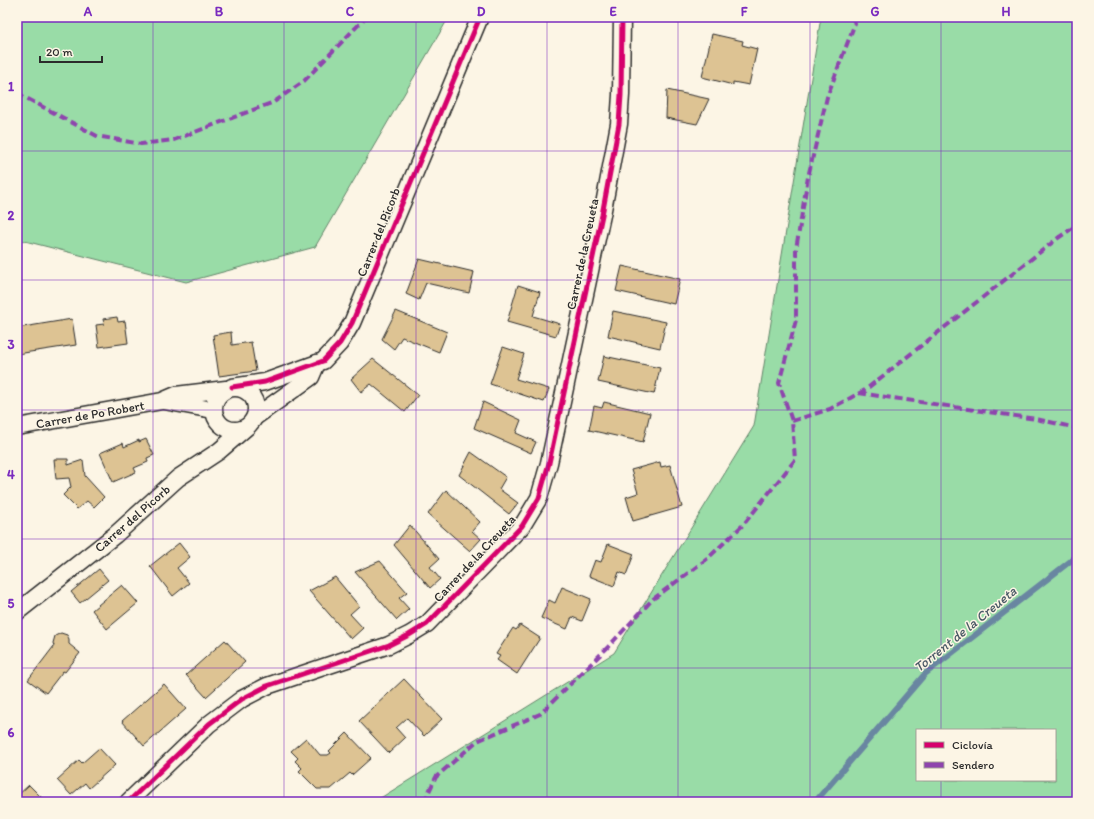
<svg xmlns="http://www.w3.org/2000/svg" width="1094" height="819" font-family="Itim,sans-serif">
	<rect width="100%" height="100%" fill="#fcf5e5"/>
	<filter id="ink" filterUnits="userSpaceOnUse"><feTurbulence type="fractalNoise" baseFrequency=".025" numOctaves="2"/><feDisplacementMap in="SourceGraphic" scale="8" xChannelSelector="R" yChannelSelector="G"/><feConvolveMatrix kernelMatrix="1 2 1 2 8 2 1 2 1" color-interpolation-filters="sRGB"/></filter>
	<g filter="url(#ink)">
		<g fill="#99dca7" stroke="#628469" fill-rule="evenodd">
			<path d="M 17,17 L 449,17 L 315,247 L 186,282 L 17,239 Z"/>
			<path d="M 821,17 L 1077,17 L 1077,802 L 374,802 L 614,653 L 754,426 ZM 917,730 L 1055,730 L 1055,780 L 917,780 Z"/>
		</g>
		<g fill="none" stroke-linecap="round" stroke-linejoin="round">
			<path stroke="#6986a1" stroke-width="6" d="M 815,802 L 925,674 L 1077,556"/>
		</g>
		<g fill="#ddc393" stroke="#2b2b2b">
			<path d="M 712,34 L 743,41 L 742,45 L 757,49 L 749,85 L 733,82 L 733,85 L 702,77 Z"/>
			<path d="M 667,90 L 709,99 L 697,124 L 666,118 Z"/>
			<path d="M 419,259 L 474,272 L 469,293 L 426,283 L 419,300 L 406,294 Z"/>
			<path d="M 622,266 L 680,279 L 674,304 L 616,291 Z"/>
			<path d="M 518,285 L 540,292 L 533,316 L 560,324 L 556,336 L 507,322 Z"/>
			<path d="M 396,311 L 447,332 L 439,352 L 402,337 L 394,349 L 382,339 Z"/>
			<path d="M 613,311 L 666,322 L 660,348 L 608,336 Z"/>
			<path d="M 117,317 L 118,322 L 125,321 L 128,343 L 99,347 L 96,325 L 104,324 L 103,319 Z"/>
			<path d="M 72,319 L 76,345 L 17,354 L 17,328 Z"/>
			<path d="M 231,332 L 232,345 L 251,342 L 256,371 L 219,376 L 213,335 Z"/>
			<path d="M 503,347 L 524,354 L 516,379 L 549,389 L 544,402 L 490,384 Z"/>
			<path d="M 604,356 L 660,368 L 654,394 L 598,382 Z"/>
			<path d="M 373,359 L 418,395 L 405,412 L 371,384 L 361,392 L 351,379 Z"/>
			<path d="M 483,402 L 521,420 L 516,433 L 536,442 L 531,453 L 474,428 Z"/>
			<path d="M 604,402 L 650,413 L 643,442 L 589,430 L 594,406 L 602,408 Z"/>
			<path d="M 146,439 L 154,455 L 147,458 L 148,462 L 134,468 L 136,472 L 113,482 L 100,453 L 123,443 L 124,447 L 139,440 L 139,442 Z"/>
			<path d="M 471,452 L 506,477 L 499,489 L 518,503 L 509,514 L 459,475 Z"/>
			<path d="M 54,459 L 68,459 L 68,465 L 83,460 L 85,476 L 104,497 L 94,507 L 87,501 L 77,509 L 63,495 L 71,487 L 69,478 L 56,479 Z"/>
			<path d="M 660,462 L 661,467 L 670,465 L 682,507 L 633,521 L 626,497 L 638,493 L 631,470 Z"/>
			<path d="M 446,490 L 480,522 L 472,531 L 481,539 L 470,551 L 428,514 Z"/>
			<path d="M 410,525 L 439,559 L 430,567 L 440,579 L 430,588 L 394,545 Z"/>
			<path d="M 179,543 L 190,557 L 177,568 L 189,583 L 173,596 L 150,566 Z"/>
			<path d="M 608,544 L 634,554 L 626,575 L 619,572 L 614,586 L 589,576 L 595,560 L 601,562 Z"/>
			<path d="M 380,561 L 407,592 L 399,598 L 409,609 L 397,620 L 355,572 Z"/>
			<path d="M 99,569 L 108,580 L 80,603 L 71,592 Z"/>
			<path d="M 335,577 L 359,606 L 350,614 L 363,628 L 351,639 L 309,591 Z"/>
			<path d="M 122,585 L 138,603 L 107,629 L 92,610 Z"/>
			<path d="M 562,587 L 591,599 L 582,621 L 572,617 L 567,629 L 541,618 L 549,600 L 555,603 Z"/>
			<path d="M 520,625 L 540,638 L 517,674 L 497,660 L 500,656 L 496,654 L 513,628 L 516,630 Z"/>
			<path d="M 61,633 L 67,635 L 69,639 L 69,644 L 80,653 L 65,672 L 63,671 L 46,693 L 28,680 L 54,646 L 53,643 L 55,636 Z"/>
			<path d="M 225,640 L 245,662 L 206,697 L 186,675 Z"/>
			<path d="M 404,679 L 442,719 L 424,736 L 407,718 L 396,728 L 405,738 L 389,753 L 359,721 Z"/>
			<path d="M 164,684 L 186,709 L 144,746 L 122,721 Z"/>
			<path d="M 347,733 L 371,758 L 352,775 L 350,773 L 331,789 L 317,789 L 299,771 L 302,768 L 295,761 L 298,758 L 291,751 L 306,738 L 320,755 L 328,755 L 331,753 L 329,751 Z"/>
			<path d="M 99,748 L 115,765 L 89,788 L 85,783 L 71,795 L 57,780 L 79,760 L 82,763 Z"/>
			<path d="M 29,785 L 46,802 L 17,802 L 17,796 Z"/>
		</g>
		<g fill="none" stroke-linecap="round" stroke-linejoin="round">
			<defs>
				<g id="minor">
					<path d="M 232,387 L 265,382 L 323,361 L 340,343 L 352,323 L 480,17"/>
					<circle cx="235" cy="409" r="21"/>
					<path d="M 164,401 L 213,410"/>
					<path d="M 255,417 L 311,377 L 317,363"/>
					<path d="M 17,427 L 162,401 L 176,395 L 226,389"/>
					<path d="M 17,612 L 115,535 L 178,478 L 219,451 L 248,426"/>
					<path d="M 128,802 L 209,724 L 242,699 L 267,686 L 389,645 L 409,635 L 427,624 L 522,526 L 539,498 L 549,463 L 602,215 L 619,124 L 621,95 L 622,17"/>
				</g>
			</defs>
			<use href="#minor" stroke="#2b2b2b" stroke-width="19"/>
			<use href="#minor" stroke="#fcf5e5" stroke-width="16"/>
			<g stroke="#8e44ad" stroke-width="4" stroke-dasharray="8 4" stroke-linecap="butt">
				<path d="M 17,93 L 97,136 L 141,144 L 174,140 L 274,102 L 304,81 L 366,17"/>
				<path d="M 859,393 L 1036,419 L 1077,428"/>
				<path d="M 792,421 L 830,409 L 865,390 L 1058,238 L 1077,225"/>
				<path d="M 424,802 L 436,777 L 477,741 L 540,714 L 607,648 L 653,599 L 707,559 L 744,524 L 795,460 L 792,421 L 779,383 L 796,320 L 796,249 L 808,177 L 827,97 L 855,23 L 852,17"/>
			</g>
			<defs>
				<g id="cycleway">
					<path d="M 232,387 L 265,382 L 323,361 L 340,343 L 352,323 L 480,17"/>
					<path d="M 128,802 L 209,724 L 242,699 L 267,686 L 389,645 L 409,635 L 427,624 L 522,526 L 539,498 L 549,463 L 602,215 L 619,124 L 621,95 L 622,17"/>
				</g>
			</defs>
			<use href="#cycleway" stroke="#fcf5e5" stroke-width="8"/>
			<use href="#cycleway" stroke="#d6006c" stroke-width="5"/>
		</g>
	</g>
	<path fill="none" stroke="#7b2cbf" stroke-width="1" stroke-opacity="0.55" d="M 153,17 L 153,802M 284,17 L 284,802M 416,17 L 416,802M 547,17 L 547,802M 678,17 L 678,802M 810,17 L 810,802M 941,17 L 941,730M 17,151 L 1077,151M 17,280 L 1077,280M 17,410 L 1077,410M 17,539 L 1077,539M 17,668 L 1077,668M 941,780 L 941,802"/>
	<g text-anchor="middle" stroke-width="3" stroke-linejoin="round" paint-order="stroke">
		<g font-size="13" fill="#2b2b2b" stroke="#fcf5e5">
			<text transform="translate(378 232) rotate(-68)" y="5">Carrer del Picorb</text>
			<text transform="translate(582 254) rotate(-78)" y="5">Carrer de la Creueta</text>
			<text transform="translate(90 414) rotate(-10)" y="5">Carrer de Po Robert</text>
			<text transform="translate(132 518) rotate(-41)" y="5">Carrer del Picorb</text>
			<text transform="translate(474 558) rotate(-47)" y="5">Carrer de la Creueta</text>
		</g>
		<g font-size="14" font-style="italic" fill="#4a5966" stroke="#fcf5e5">
			<text transform="translate(965 629) rotate(-39)" y="5">Torrent de la Creueta</text>
		</g>
	</g>
	<rect width="1094" height="819" fill="none" stroke="#fcf5e5" stroke-width="44"/>
	<rect x="916" y="729" width="140" height="52" fill="#fcf5e5" stroke="#a8a49b"/>
	<rect x="924" y="742" width="20" height="6" fill="#d6006c" stroke="#a8a49b"/>
	<text x="952" y="749" font-size="12" fill="#2b2b2b">Ciclovía</text>
	<rect x="924" y="762" width="20" height="6" fill="#8e44ad" stroke="#a8a49b"/>
	<text x="952" y="769" font-size="12" fill="#2b2b2b">Sendero</text>
	<path d="M40 56v6h62v-6" fill="none" stroke="#2b2b2b" stroke-width="2"/>
	<text x="46" y="56" font-size="12" fill="#2b2b2b" stroke="#fcf5e5" stroke-width="3" paint-order="stroke">20 m</text>
	<rect x="22" y="22" width="1050" height="775" fill="none" stroke="#7b2cbf" stroke-width="1.5"/>
	<g font-size="13" text-anchor="middle" font-weight="bold" fill="#7b2cbf">
		<text x="88" y="16">A</text>
		<text x="219" y="16">B</text>
		<text x="350" y="16">C</text>
		<text x="481" y="16">D</text>
		<text x="613" y="16">E</text>
		<text x="744" y="16">F</text>
		<text x="875" y="16">G</text>
		<text x="1006" y="16">H</text>
		<text x="11" y="91">1</text>
		<text x="11" y="220">2</text>
		<text x="11" y="349">3</text>
		<text x="11" y="479">4</text>
		<text x="11" y="608">5</text>
		<text x="11" y="737">6</text>
	</g>
</svg>
